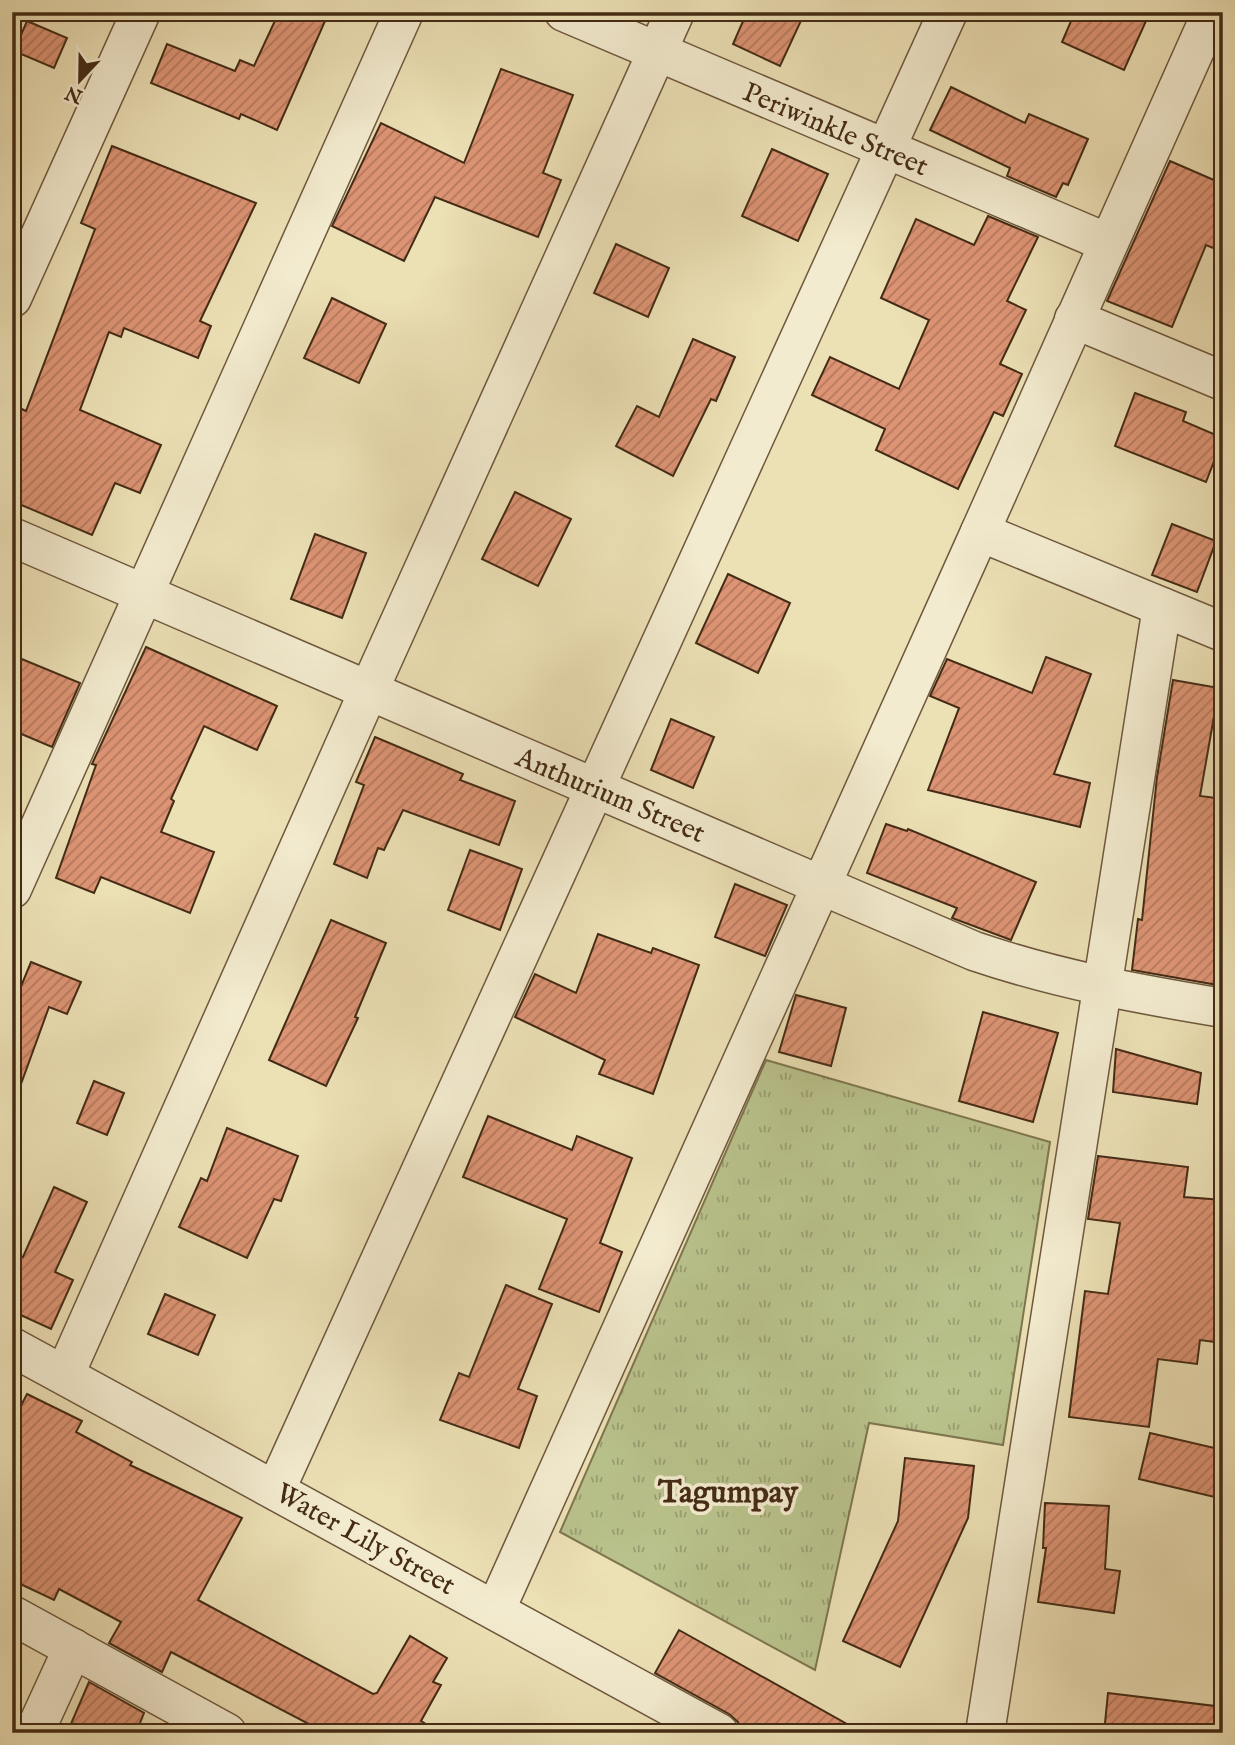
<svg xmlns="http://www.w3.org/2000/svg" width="1235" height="1745" font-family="'IM FELL English',serif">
	<defs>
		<pattern id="park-tufts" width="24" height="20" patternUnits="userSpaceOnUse" patternTransform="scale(1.75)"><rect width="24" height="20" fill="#b9c28c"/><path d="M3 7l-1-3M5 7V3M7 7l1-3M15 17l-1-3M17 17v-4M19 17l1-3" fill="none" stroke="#989e71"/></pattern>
		<pattern id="building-hatch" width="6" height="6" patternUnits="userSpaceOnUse" patternTransform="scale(1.75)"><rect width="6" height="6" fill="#dd9474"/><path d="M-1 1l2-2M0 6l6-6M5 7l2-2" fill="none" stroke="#b5795e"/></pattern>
	</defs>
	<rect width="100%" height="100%" fill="#ece0b5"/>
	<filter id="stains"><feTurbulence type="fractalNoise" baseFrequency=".00286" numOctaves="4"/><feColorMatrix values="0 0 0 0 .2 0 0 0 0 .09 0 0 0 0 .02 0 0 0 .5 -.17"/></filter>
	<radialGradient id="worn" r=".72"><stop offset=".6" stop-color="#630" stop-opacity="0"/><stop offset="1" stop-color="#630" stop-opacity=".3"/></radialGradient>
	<path fill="url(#park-tufts)" stroke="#7e7650" stroke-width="2" d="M 766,1060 L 1050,1142 L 1003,1445 L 869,1423 L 815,1670 L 560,1532 Z"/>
	<g fill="url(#building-hatch)" stroke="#442b15" stroke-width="2">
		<path d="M 279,12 L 329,12 L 277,130 L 241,114 L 239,119 L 151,83 L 167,44 L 235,71 L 240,60 L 254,66 Z"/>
		<path d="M 747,12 L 805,12 L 780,66 L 733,44 Z"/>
		<path d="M 1075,12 L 1150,12 L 1124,70 L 1062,42 Z"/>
		<path d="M 27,21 L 67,38 L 54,68 L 14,51 Z"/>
		<path d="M 501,69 L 573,95 L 543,173 L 561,180 L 538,237 L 435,197 L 404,261 L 332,226 L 381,123 L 464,163 Z"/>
		<path d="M 951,87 L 1025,123 L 1029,114 L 1088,139 L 1068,185 L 1063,183 L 1056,197 L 1007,176 L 1010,168 L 930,130 Z"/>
		<path d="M 112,146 L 256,203 L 200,321 L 211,326 L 198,358 L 124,328 L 121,337 L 109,332 L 80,410 L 161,445 L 140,493 L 115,483 L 92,535 L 12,501 L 12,429 L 22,409 L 26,411 L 95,229 L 81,223 Z"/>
		<path d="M 772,149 L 828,174 L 798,241 L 742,216 Z"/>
		<path d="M 1170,161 L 1223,184 L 1223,252 L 1206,245 L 1172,327 L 1107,301 Z"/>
		<path d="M 988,216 L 1038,237 L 1007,301 L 1026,310 L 1000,364 L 1022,374 L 1003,416 L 994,412 L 958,489 L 876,450 L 885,429 L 812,395 L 830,357 L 899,389 L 929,320 L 881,298 L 916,219 L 974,245 Z"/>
		<path d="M 616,244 L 669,268 L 648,317 L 594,293 Z"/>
		<path d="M 332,298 L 386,324 L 359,383 L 304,358 Z"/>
		<path d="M 693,339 L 735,357 L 716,401 L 711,399 L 673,476 L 616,446 L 637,406 L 659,417 Z"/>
		<path d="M 1135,393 L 1186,412 L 1183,421 L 1223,438 L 1206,482 L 1115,446 Z"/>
		<path d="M 515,492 L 571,519 L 538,586 L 482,559 Z"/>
		<path d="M 1172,524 L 1216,541 L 1197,592 L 1152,575 Z"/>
		<path d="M 315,534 L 366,553 L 342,618 L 291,599 Z"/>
		<path d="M 728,574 L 790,603 L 758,673 L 696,643 Z"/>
		<path d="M 146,647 L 277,706 L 257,750 L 204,726 L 171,799 L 174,801 L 161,832 L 214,852 L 190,913 L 101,877 L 94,893 L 56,878 L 96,765 L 92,764 Z"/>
		<path d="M 12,655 L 80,683 L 52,747 L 12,730 Z"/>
		<path d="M 1046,657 L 1091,674 L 1054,774 L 1090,783 L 1080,827 L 928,790 L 959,708 L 930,696 L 947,659 L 1032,693 Z"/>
		<path d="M 1173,680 L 1219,688 L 1200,796 L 1223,799 L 1223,900 L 1219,931 L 1223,931 L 1223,986 L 1132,970 L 1138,919 L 1142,920 L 1157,777 Z"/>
		<path d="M 671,719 L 714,737 L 693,788 L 651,770 Z"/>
		<path d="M 375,737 L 463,774 L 460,780 L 515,801 L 499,845 L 403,810 L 384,850 L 378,848 L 367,878 L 334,864 L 364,785 L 356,782 Z"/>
		<path d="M 886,824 L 907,831 L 908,829 L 1036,882 L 1011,940 L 952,918 L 957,908 L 867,873 Z"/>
		<path d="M 470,850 L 522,869 L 500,930 L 448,910 Z"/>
		<path d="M 735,884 L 787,905 L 765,956 L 715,937 Z"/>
		<path d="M 331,920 L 386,943 L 355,1017 L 358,1018 L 326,1086 L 269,1060 Z"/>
		<path d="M 598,934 L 651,953 L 653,948 L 699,965 L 653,1094 L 599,1074 L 605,1060 L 515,1017 L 535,974 L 576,993 Z"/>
		<path d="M 31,962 L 81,982 L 67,1014 L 49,1007 L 17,1095 L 12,1095 L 12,1008 Z"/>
		<path d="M 796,995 L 846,1008 L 831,1066 L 779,1052 Z"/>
		<path d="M 983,1012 L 1058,1033 L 1033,1122 L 959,1101 Z"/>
		<path d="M 1116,1049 L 1201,1073 L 1197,1104 L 1113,1092 Z"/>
		<path d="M 94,1081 L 124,1093 L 107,1135 L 77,1123 Z"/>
		<path d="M 488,1116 L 572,1150 L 577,1136 L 632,1158 L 600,1243 L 622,1252 L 599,1312 L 539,1289 L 567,1219 L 463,1177 Z"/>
		<path d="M 227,1128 L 298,1156 L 281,1201 L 274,1199 L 247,1258 L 179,1227 L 201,1178 L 207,1181 Z"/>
		<path d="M 1098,1156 L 1188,1167 L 1184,1197 L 1223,1200 L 1223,1343 L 1200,1340 L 1197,1364 L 1158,1359 L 1149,1427 L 1069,1417 L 1085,1291 L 1108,1294 L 1120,1223 L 1088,1219 Z"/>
		<path d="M 54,1187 L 87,1202 L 55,1272 L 73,1280 L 51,1329 L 12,1311 L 12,1253 L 23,1257 Z"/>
		<path d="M 506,1285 L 552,1304 L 518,1389 L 537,1396 L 519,1448 L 440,1420 L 459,1373 L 469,1377 Z"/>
		<path d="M 165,1294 L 215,1315 L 198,1355 L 148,1334 Z"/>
		<path d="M 27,1394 L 82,1421 L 76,1432 L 132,1462 L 130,1465 L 242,1518 L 198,1600 L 373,1694 L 377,1693 L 410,1636 L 447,1658 L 433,1682 L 441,1685 L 421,1721 L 441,1733 L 326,1733 L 171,1652 L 162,1672 L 109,1643 L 121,1622 L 59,1589 L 54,1600 L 12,1580 L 12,1423 Z"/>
		<path d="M 1150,1433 L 1223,1450 L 1223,1499 L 1139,1479 Z"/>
		<path d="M 905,1458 L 974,1466 L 968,1518 L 900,1667 L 843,1641 L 898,1521 Z"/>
		<path d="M 1045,1503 L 1109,1506 L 1105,1569 L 1120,1571 L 1114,1613 L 1038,1602 L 1046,1548 L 1043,1548 Z"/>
		<path d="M 679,1630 L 863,1733 L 741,1733 L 738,1722 L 729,1714 L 655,1673 Z"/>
		<path d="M 89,1682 L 144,1713 L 136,1733 L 67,1733 Z"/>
		<path d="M 1108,1693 L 1223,1707 L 1223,1733 L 1104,1733 Z"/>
	</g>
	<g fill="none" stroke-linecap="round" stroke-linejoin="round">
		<defs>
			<g id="minor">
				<path d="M 564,12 L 1108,243"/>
				<path d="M 1212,12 L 980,532 L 1223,632"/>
				<path d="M 12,298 L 141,12"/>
				<path d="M 1074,319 L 1223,381"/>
				<path d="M 12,537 L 974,951 C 1056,979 1138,994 1223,1008"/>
				<path d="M 12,889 L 404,12"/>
				<path d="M 12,1347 L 719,1733"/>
				<path d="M 65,1374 L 369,690 L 675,12"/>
				<path d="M 276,1489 L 948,12"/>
				<path d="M 496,1609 L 980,532"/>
				<path d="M 12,1615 L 227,1733"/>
				<path d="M 34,1733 L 73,1648"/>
				<path d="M 985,1733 L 1162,607"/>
			</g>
		</defs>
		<use href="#minor" stroke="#6e583d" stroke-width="41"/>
		<use href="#minor" stroke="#f3ebcf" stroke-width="38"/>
	</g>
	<g text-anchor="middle" stroke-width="7" stroke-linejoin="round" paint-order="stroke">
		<g font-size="28" fill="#442b15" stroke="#f3ebcf">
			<text transform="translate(836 128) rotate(23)" y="10">Periwinkle Street</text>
			<text transform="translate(611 794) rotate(23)" y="10">Anthurium Street</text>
			<text transform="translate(366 1538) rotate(29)" y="10">Water Lily Street</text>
		</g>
		<g font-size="32" font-weight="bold" fill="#442b15" stroke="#f3ebcf">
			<text x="728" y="1502">Tagumpay</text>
		</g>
	</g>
	<rect width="1235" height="1745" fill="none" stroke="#ece0b5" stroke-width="42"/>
	<rect x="14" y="14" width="1207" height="1717" fill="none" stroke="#442b15" stroke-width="3.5"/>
	<rect x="21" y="21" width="1193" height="1703" fill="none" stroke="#442b15" stroke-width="2"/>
	<g transform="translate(80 80) rotate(202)" stroke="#f3ebcf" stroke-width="5" paint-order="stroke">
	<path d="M0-5L12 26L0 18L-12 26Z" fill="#442b15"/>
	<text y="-10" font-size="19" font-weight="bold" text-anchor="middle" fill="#442b15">N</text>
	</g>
	<rect width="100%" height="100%" filter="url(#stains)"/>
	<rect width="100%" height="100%" fill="url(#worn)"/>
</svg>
